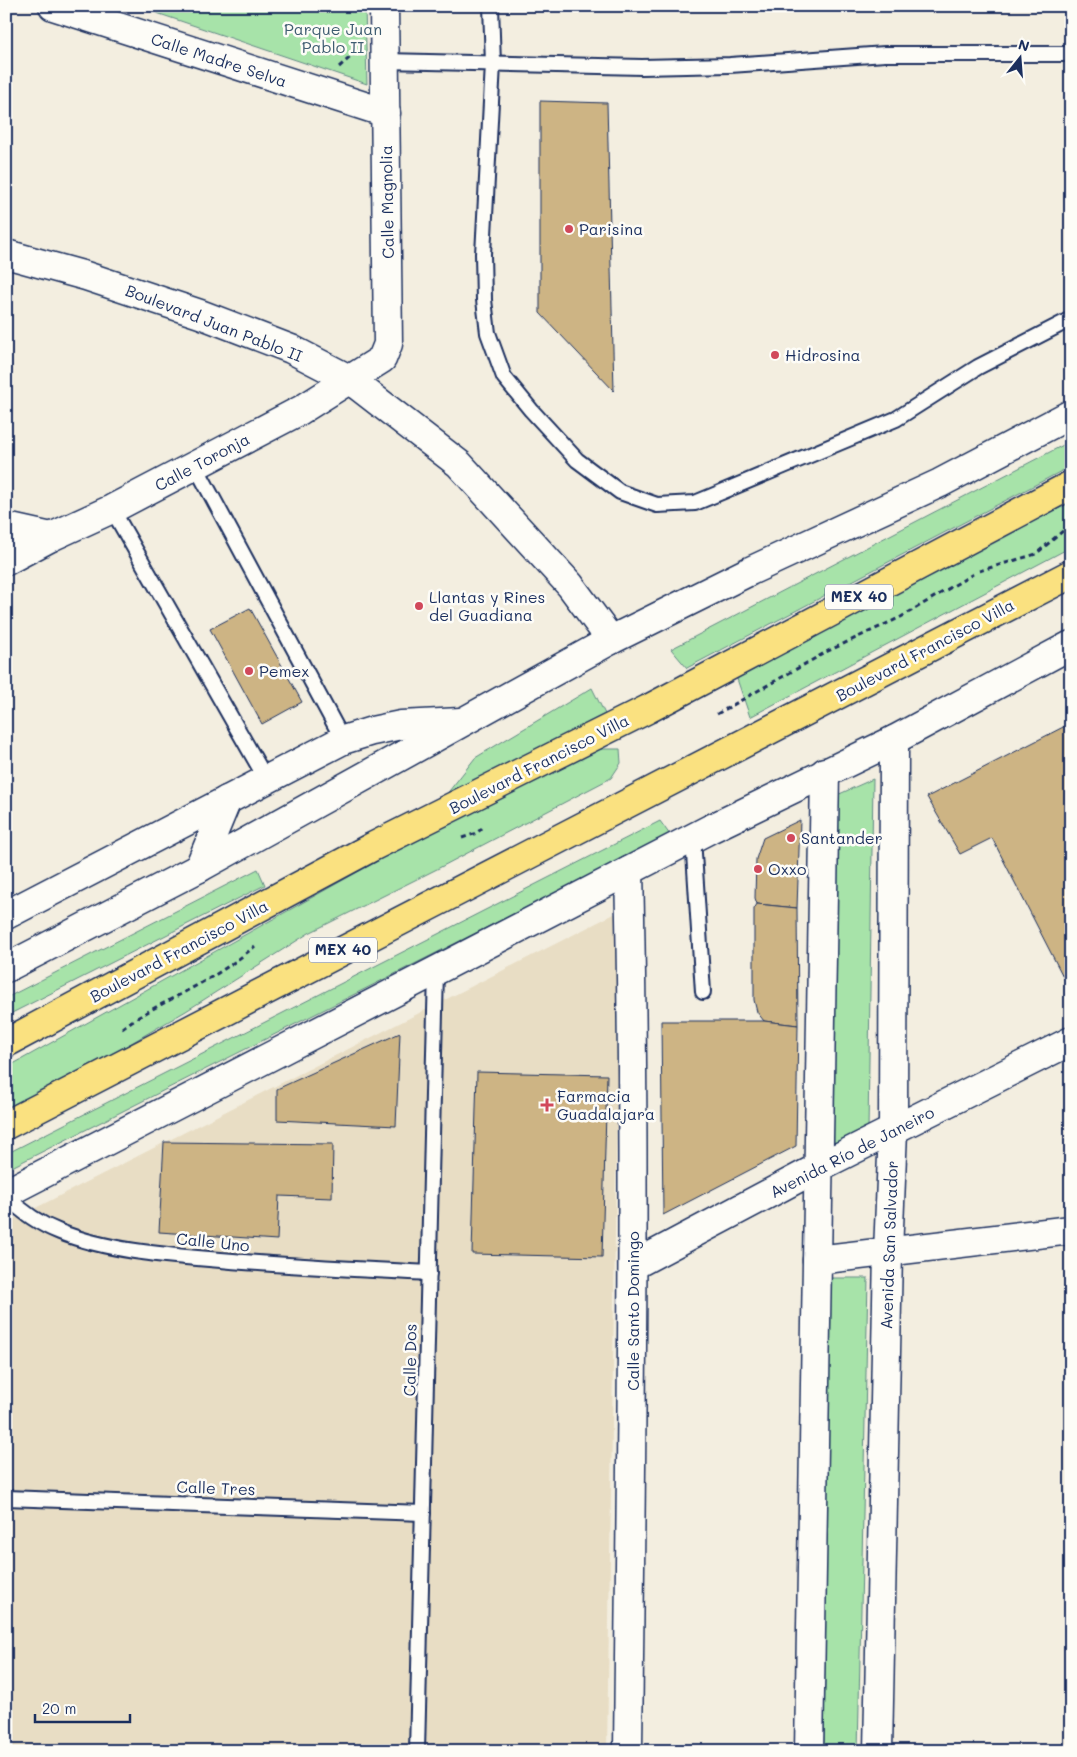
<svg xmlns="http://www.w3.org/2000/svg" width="1077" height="1757" font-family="Mali,sans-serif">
	<rect width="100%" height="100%" fill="#f3eee0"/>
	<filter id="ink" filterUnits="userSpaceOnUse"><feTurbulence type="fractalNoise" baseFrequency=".02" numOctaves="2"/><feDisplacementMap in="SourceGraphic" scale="10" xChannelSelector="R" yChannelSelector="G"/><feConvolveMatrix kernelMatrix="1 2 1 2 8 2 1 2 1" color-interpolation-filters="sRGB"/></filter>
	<g filter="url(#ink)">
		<path fill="#e8ddc4" d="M 620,911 L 607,1751 L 6,1751 L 6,1223 Z"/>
		<g fill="#a7e3a9" stroke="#618984">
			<path d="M 136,6 L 365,6 L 367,84 Z"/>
			<path d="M 1071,441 L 1071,466 L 687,668 L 671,649 Z"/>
			<path d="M 1071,502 L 1071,547 L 750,717 L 736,676 Z"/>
			<path d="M 592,688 L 605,714 L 446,795 L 475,758 Z"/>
			<path d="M 596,749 L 620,749 L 621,763 L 611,778 L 437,869 L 309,933 L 186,1011 L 41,1096 L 6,1113 L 6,1068 L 458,816 Z"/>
			<path d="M 873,779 L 868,1131 L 830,1148 L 835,796 Z"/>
			<path d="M 660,821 L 670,835 L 6,1170 L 6,1154 Z"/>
			<path d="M 258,869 L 265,885 L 6,1016 L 6,998 Z"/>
			<path d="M 829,1278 L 868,1278 L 858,1751 L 824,1751 Z"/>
		</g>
		<g fill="#cdb484" stroke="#1b2f5e">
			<path d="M 540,101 L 607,103 L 614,391 L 540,313 Z"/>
			<path d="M 250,608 L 302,702 L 262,724 L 210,629 Z"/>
			<path d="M 1071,723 L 1071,992 L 992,838 L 960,854 L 927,797 Z"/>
			<path d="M 800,820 L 797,908 L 757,904 L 755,898 L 756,859 L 763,838 Z"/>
			<path d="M 757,904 L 797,908 L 798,1025 L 764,1021 L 757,1012 L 754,1000 L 754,909 Z"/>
			<path d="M 661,1021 L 764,1021 L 798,1025 L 796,1146 L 663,1215 Z"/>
			<path d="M 400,1033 L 396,1126 L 277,1120 L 277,1089 Z"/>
			<path d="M 477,1072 L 607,1075 L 602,1257 L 472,1254 Z"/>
			<path d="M 164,1142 L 333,1144 L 332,1198 L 279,1196 L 277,1240 L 159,1232 Z"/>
		</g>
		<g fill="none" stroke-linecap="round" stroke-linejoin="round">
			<defs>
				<g id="lane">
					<path d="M 491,6 L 493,64 L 483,254 L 484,300 L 488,333 L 504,377 L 531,410 L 577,460 L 620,492 L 657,505 L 695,503 L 712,496 L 896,419 L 978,367 L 1071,319"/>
					<path d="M 385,61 L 642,67 L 730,65 L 885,54 L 1071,54"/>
					<path d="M 195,465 L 343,740"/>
					<path d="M 112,509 L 266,779"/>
					<path d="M 693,838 L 703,992"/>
					<path d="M 6,1196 C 22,1212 39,1224 60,1232 C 105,1250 161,1255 209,1259 C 282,1266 356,1269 429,1273"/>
					<path d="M 6,1498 L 423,1513"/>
					<path d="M 417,1751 L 436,971"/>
				</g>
				<g id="street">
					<path d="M 53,6 L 386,113"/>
					<path d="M 6,527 L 51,537"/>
					<path d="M 6,561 L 51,537 L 112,509 L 301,410 L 382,359 L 388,344 L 384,6"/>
					<path d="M 6,915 L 343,740 L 372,731 L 401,725 L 461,722"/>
					<path d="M 817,1260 L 1071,1230"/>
					<path d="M 634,1265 L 817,1168 L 1071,1041"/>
					<path d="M 809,1751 L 825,772"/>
					<path d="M 878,1751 L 888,1252 L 893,1131 L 894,740"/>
				</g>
				<g id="secondary">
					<path d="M 6,254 L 86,276 L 200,314 L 291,349 L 349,379 L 459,464 L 570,585 L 611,640"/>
					<path d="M 199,868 L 227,800"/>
					<path d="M 6,968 L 199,868 L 611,640 L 750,571 L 940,483 L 1071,414"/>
					<path d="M 6,1193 L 710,829 L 894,740 L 1071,645"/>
					<path d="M 628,1751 C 631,1457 636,1164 629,871"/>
				</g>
				<g id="primary">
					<path d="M 6,1043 L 372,847 L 648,709 L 1071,485"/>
					<path d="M 6,1125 C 360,939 717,759 1071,574"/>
				</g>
			</defs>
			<use href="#lane" stroke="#1b2f5e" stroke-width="18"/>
			<use href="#street" stroke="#1b2f5e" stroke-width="31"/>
			<use href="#secondary" stroke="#1b2f5e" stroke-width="31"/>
			<use href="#primary" stroke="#1b2f5e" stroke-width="31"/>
			<g stroke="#1b2f5e" stroke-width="3" stroke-dasharray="5 4" stroke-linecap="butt">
				<path d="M 161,6 L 173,10"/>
				<path d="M 339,67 L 355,53"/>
				<path d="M 979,571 L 1036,554 L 1071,524"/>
				<path d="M 717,714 L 828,651 L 901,617 L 973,574"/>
				<path d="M 462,838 L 477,833 L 482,828"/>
				<path d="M 122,1028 C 144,1012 167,1002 190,989 C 213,977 235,963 255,946"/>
			</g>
			<use href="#lane" stroke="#fdfcf7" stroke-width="14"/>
			<use href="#street" stroke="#fdfcf7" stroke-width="28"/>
			<use href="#secondary" stroke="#fdfcf7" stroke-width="28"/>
			<use href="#primary" stroke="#fae180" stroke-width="28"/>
		</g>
	</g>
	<g fill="#d1495b" stroke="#fdfcf7" stroke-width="2">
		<circle cx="569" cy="229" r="5"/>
		<circle cx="775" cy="355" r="5"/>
		<circle cx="419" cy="606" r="5"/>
		<circle cx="249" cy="671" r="5"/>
		<circle cx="791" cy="838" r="5"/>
		<circle cx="758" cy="869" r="5"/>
		<path d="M544.5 1097.5h5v5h5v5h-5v5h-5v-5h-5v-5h5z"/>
	</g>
	<g text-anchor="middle" stroke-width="5" stroke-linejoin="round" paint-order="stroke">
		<g fill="#fdfcf7" stroke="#5f6c8c" stroke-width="1">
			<rect x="825" y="584.5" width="68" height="25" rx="4"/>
			<rect x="309" y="937.5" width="68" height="25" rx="4"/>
		</g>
		<g font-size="15" font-weight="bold" fill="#1b2f5e">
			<text x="859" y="602">MEX 40</text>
			<text x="343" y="955">MEX 40</text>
		</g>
		<g font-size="16" fill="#3e5c71" stroke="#fdfcf7">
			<text x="333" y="35">Parque Juan<tspan x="333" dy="18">Pablo II</tspan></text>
		</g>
		<g font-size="16" fill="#1b2f5e" stroke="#fdfcf7">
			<text transform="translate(219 60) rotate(18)" y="6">Calle Madre Selva</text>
			<text transform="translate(387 202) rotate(-91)" y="6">Calle Magnolia</text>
			<text transform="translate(214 323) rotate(21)" y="6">Boulevard Juan Pablo II</text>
			<text transform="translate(202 462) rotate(-28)" y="6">Calle Toronja</text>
			<text transform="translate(925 650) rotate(-28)" y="6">Boulevard Francisco Villa</text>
			<text transform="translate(539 764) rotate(-27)" y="6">Boulevard Francisco Villa</text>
			<text transform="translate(179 951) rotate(-28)" y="6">Boulevard Francisco Villa</text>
			<text transform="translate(852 1152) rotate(-27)" y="6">Avenida Río de Janeiro</text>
			<text transform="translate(213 1242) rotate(6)" y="6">Calle Uno</text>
			<text transform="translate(889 1245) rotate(-88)" y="6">Avenida San Salvador</text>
			<text transform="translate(633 1311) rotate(-90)" y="6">Calle Santo Domingo</text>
			<text transform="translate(410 1360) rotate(-89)" y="6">Calle Dos</text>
			<text transform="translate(216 1488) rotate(2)" y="6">Calle Tres</text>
		</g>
		<g font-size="16" fill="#1b2f5e" stroke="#fdfcf7" text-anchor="start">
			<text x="579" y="235">Parisina</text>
			<text x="785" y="361">Hidrosina</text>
			<text x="429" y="603">Llantas y Rines<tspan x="429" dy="18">del Guadiana</tspan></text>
			<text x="259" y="677">Pemex</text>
			<text x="801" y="844">Santander</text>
			<text x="768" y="875">Oxxo</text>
			<text x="557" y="1102">Farmacia<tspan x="557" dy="18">Guadalajara</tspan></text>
		</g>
	</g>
	<rect width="1077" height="1757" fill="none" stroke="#fdfcf7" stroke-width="25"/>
	<rect x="12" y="12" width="1052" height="1732" fill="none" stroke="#1b2f5e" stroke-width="2" filter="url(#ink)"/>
	<g transform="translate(1020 58) rotate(17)" stroke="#fdfcf7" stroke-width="4" paint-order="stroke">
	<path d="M0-4L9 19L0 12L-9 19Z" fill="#1b2f5e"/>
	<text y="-8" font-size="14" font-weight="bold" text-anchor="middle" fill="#1b2f5e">N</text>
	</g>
	<path d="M35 1714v8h95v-8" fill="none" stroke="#1b2f5e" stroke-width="2.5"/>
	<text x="42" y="1714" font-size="15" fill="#1b2f5e" stroke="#fdfcf7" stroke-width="4" paint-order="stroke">20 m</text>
</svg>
